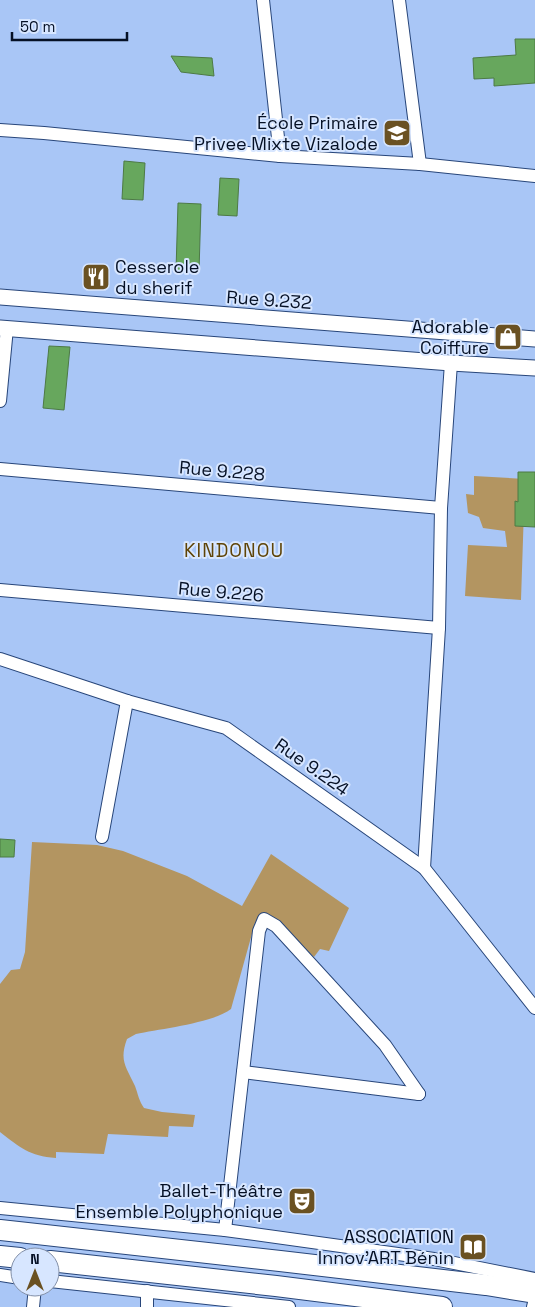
<svg xmlns="http://www.w3.org/2000/svg" width="535" height="1307" font-family="'Space Grotesk',sans-serif">
	<rect width="100%" height="100%" fill="#a9c6f6"/>
	<g fill="#b39561">
		<path d="M 474,476 L 525,479 L 521,600 L 465,596 L 468,545 L 507,547 L 505,531 L 483,528 L 479,517 L 468,513 L 466,494 L 474,495 Z"/>
		<path d="M 32,842 L 97,845 L 123,851 L 187,876 L 242,906 L 271,854 L 349,908 L 329,951 L 320,949 L 314,957 L 288,932 L 260,917 L 255,923 L 231,1009 C 213,1023 160,1029 136,1034 L 127,1039 C 119,1061 126,1066 135,1086 C 138,1094 139,1101 144,1108 L 162,1112 L 195,1115 L 193,1127 L 169,1126 L 168,1137 L 108,1134 L 104,1154 L 56,1152 L 56,1158 C 29,1156 21,1148 0,1132 L 0,984 L 11,970 L 20,969 L 25,952 Z"/>
	</g>
	<g fill="#67a75d" stroke="#4d7a45">
		<path d="M 515,39 L 535,39 L 535,83 L 494,86 L 494,78 L 474,79 L 473,58 L 516,55 Z"/>
		<path d="M 171,56 L 212,58 L 214,76 L 181,72 Z"/>
		<path d="M 124,161 L 145,163 L 143,200 L 122,199 Z"/>
		<path d="M 220,178 L 239,179 L 237,216 L 218,215 Z"/>
		<path d="M 178,203 L 201,204 L 199,272 L 176,271 Z"/>
		<path d="M 49,346 L 70,347 L 64,410 L 43,408 Z"/>
		<path d="M 518,472 L 535,472 L 535,527 L 515,526 L 515,501 L 518,502 Z"/>
		<path d="M 0,839 L 15,840 L 14,857 L 0,857 Z"/>
	</g>
	<g fill="none" stroke-linecap="round" stroke-linejoin="round">
		<defs>
			<g id="minor">
				<path d="M 263,0 L 280,156"/>
				<path d="M 399,0 L 420,164"/>
				<path d="M 0,130 L 44,133 L 280,156 L 420,164 L 535,176"/>
				<path d="M 0,401 L 7,328"/>
				<path d="M 0,469 L 441,508"/>
				<path d="M 0,590 L 439,628"/>
				<path d="M 0,659 L 127,701 L 226,728 L 424,868 L 535,1008"/>
				<path d="M 102,837 L 127,701"/>
				<path d="M 424,868 L 439,628 L 441,508 L 451,363"/>
				<path d="M 243,1072 L 419,1094"/>
				<path d="M 0,1208 L 225,1230 L 434,1259 L 535,1279"/>
				<path d="M 225,1230 L 259,931 L 264,919 L 276,926 L 385,1045 L 419,1094"/>
				<path d="M 0,1275 L 20,1278"/>
				<path d="M 50,1281 L 289,1307"/>
				<path d="M 33,1307 L 35,1287"/>
				<path d="M 147,1307 L 147,1291"/>
				<path d="M 533,1307 L 535,1299"/>
			</g>
			<g id="tertiary">
				<path d="M 0,297 L 535,339"/>
				<path d="M 0,328 L 451,363 L 535,368"/>
			</g>
			<g id="trunk">
				<path d="M 0,1230 L 280,1261 L 486,1285 L 535,1293"/>
				<path d="M 0,1256 L 20,1258"/>
				<path d="M 50,1261 L 276,1286 L 442,1307"/>
			</g>
		</defs>
		<use href="#minor" stroke="#28467a" stroke-width="14"/>
		<use href="#tertiary" stroke="#28467a" stroke-width="17"/>
		<use href="#trunk" stroke="#28467a" stroke-width="22"/>
		<use href="#minor" stroke="#fff" stroke-width="12"/>
		<use href="#tertiary" stroke="#fff" stroke-width="15"/>
		<use href="#trunk" stroke="#fff" stroke-width="20"/>
	</g>
	<defs>
		<symbol id="school-square" viewBox="-11 -11 22 22"><rect x="-9" y="-9" width="18" height="18" rx="4" fill="#6a5122" stroke="#d7e6ff"/><path d="M0-5L7-2L0 1L-7-2ZM-4 1L0 2.5L4 1V4Q0 6-4 4Z" fill="#fff"/></symbol>
		<symbol id="restaurant-square" viewBox="-11 -11 22 22"><rect x="-9" y="-9" width="18" height="18" rx="4" fill="#6a5122" stroke="#d7e6ff"/><path d="M-5-6h1v4h1v-4h1v4h1v-4h1v5L-1.5 .5V6h-2V.5L-5-1ZM5-6V6H3V1.5H1.5Q1.5-4 5-6Z" fill="#fff"/></symbol>
		<symbol id="shop-square" viewBox="-11 -11 22 22"><rect x="-9" y="-9" width="18" height="18" rx="4" fill="#6a5122" stroke="#d7e6ff"/><path d="M-5-2.5h2.3a2.7 3.5 0 0 1 5.4 0H5L5.5 6h-11ZM-1.5-2.5h3a1.5 2.3 0 0 0-3 0Z" fill="#fff"/></symbol>
		<symbol id="theatre-square" viewBox="-11 -11 22 22"><rect x="-9" y="-9" width="18" height="18" rx="4" fill="#6a5122" stroke="#d7e6ff"/><path d="M-5-5.5Q0-4 5-5.5V0Q5 5 0 6Q-5 5-5 0ZM-3.3-2.5H-1v1.5H-3.3ZM1-2.5H3.3v1.5H1ZM-2.8 1Q0 5.5 2.8 1Z" fill="#fff"/></symbol>
		<symbol id="library-square" viewBox="-11 -11 22 22"><rect x="-9" y="-9" width="18" height="18" rx="4" fill="#6a5122" stroke="#d7e6ff"/><path d="M-6-4Q-3-5.5-.7-3.5V5Q-3 3-6 4ZM6-4Q3-5.5 .7-3.5V5Q3 3 6 4Z" fill="#fff"/></symbol>
	</defs>
	<g fill-rule="evenodd">
		<use href="#school-square" x="381" y="117" width="32" height="32"/>
		<use href="#restaurant-square" x="80" y="261" width="32" height="32"/>
		<use href="#shop-square" x="492" y="321" width="32" height="32"/>
		<use href="#theatre-square" x="286" y="1185" width="32" height="32"/>
		<use href="#library-square" x="457" y="1231" width="32" height="32"/>
	</g>
	<g text-anchor="middle" stroke-width="4" stroke-linejoin="round" paint-order="stroke">
		<g font-size="18" fill="#051025" stroke="#d7e6ff" text-anchor="end">
			<text x="378" y="129">École Primaire<tspan x="378" dy="21">Privee Mixte Vizalode</tspan></text>
			<text x="115" y="273" text-anchor="start">Cesserole<tspan x="115" dy="21">du sherif</tspan></text>
			<text x="489" y="333">Adorable<tspan x="489" dy="21">Coiffure</tspan></text>
			<text x="283" y="1197">Ballet-Théâtre<tspan x="283" dy="21">Ensemble Polyphonique</tspan></text>
			<text x="454" y="1243">ASSOCIATION<tspan x="454" dy="21">Innov'ART Bénin</tspan></text>
		</g>
		<g font-size="18" fill="#051025" stroke="#d7e6ff">
			<text transform="translate(269 300) rotate(4)" y="6">Rue 9.232</text>
			<text transform="translate(222 471) rotate(5)" y="6">Rue 9.228</text>
			<text transform="translate(221 592) rotate(5)" y="6">Rue 9.226</text>
			<text transform="translate(312 767) rotate(35)" y="6">Rue 9.224</text>
		</g>
		<g font-size="19" letter-spacing="1" fill="#5f4407" stroke="#d7e6ff">
			<text x="234" y="557">KINDONOU</text>
		</g>
	</g>
	<g transform="translate(35 1272)"><circle r="24" fill="#d7e6ff" stroke="#8390a8"/>
	<path d="M0-4L9 19L0 12L-9 19Z" fill="#6a5122"/>
	<text y="-8" font-size="14" font-weight="bold" text-anchor="middle" fill="#051025">N</text>
	</g>
	<path d="M12 32v8h115v-8" fill="none" stroke="#051025" stroke-width="2.5"/>
	<text x="20" y="32" font-size="15" fill="#051025" stroke="#d7e6ff" stroke-width="4" paint-order="stroke">50 m</text>
</svg>
